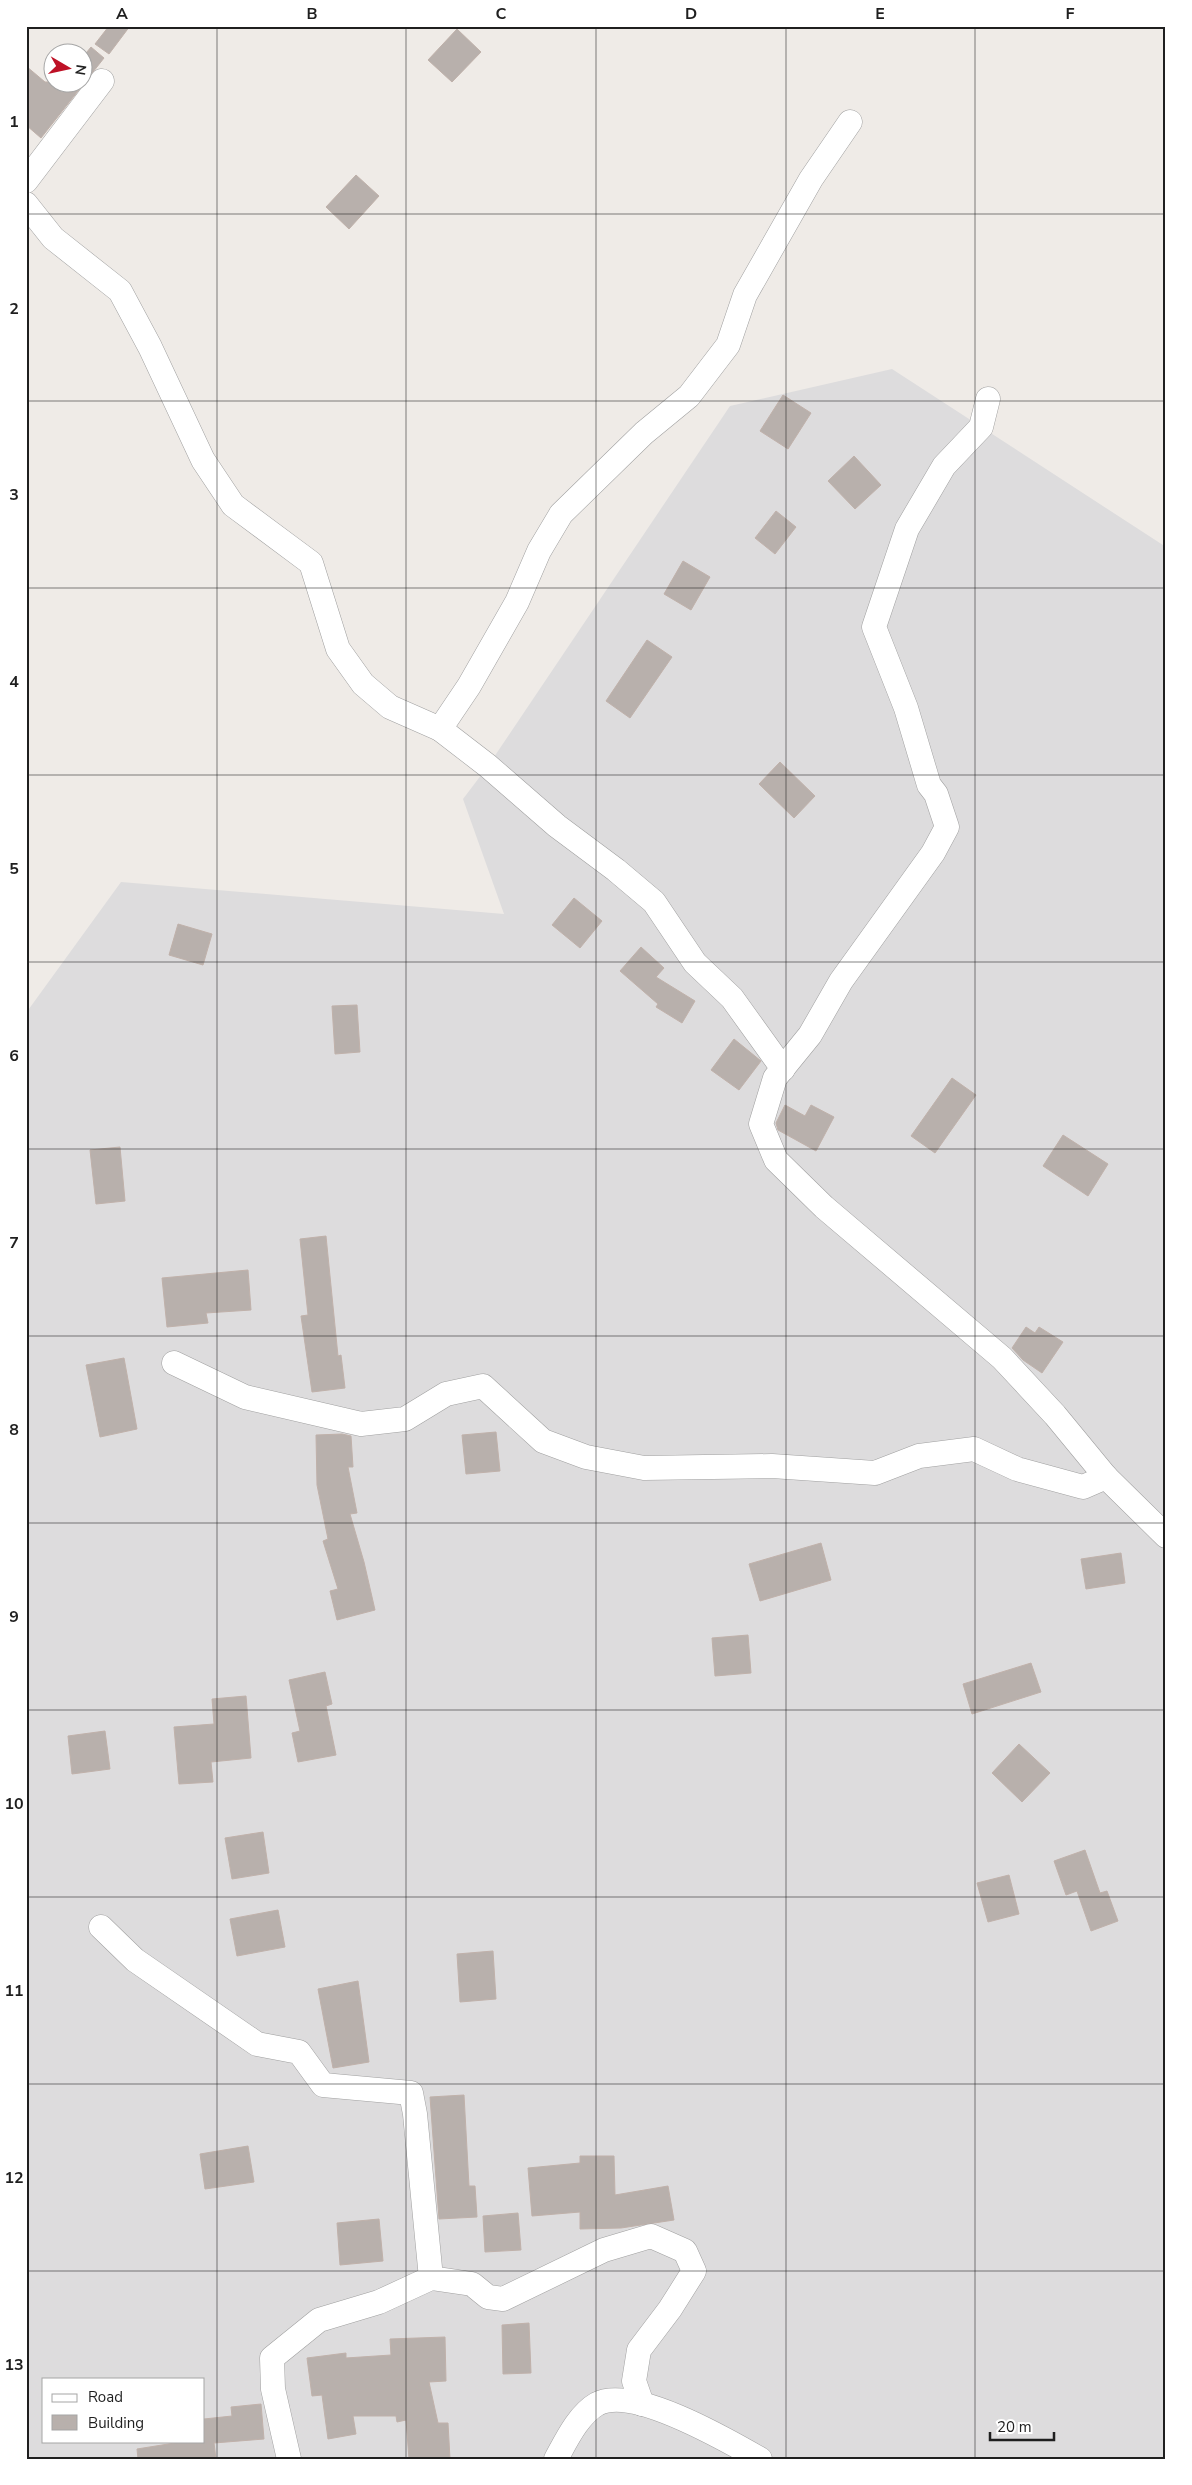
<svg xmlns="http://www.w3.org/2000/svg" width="1192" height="2485" font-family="'Nunito Sans',sans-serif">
	<rect width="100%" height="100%" fill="#efebe7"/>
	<path fill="#dddcdd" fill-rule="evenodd" d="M 892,369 L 1166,547 L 1166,2459 L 26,2459 L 26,1013 L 121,882 L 504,914 L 463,799 L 488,766 L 730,406 ZM 44,2379 L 204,2379 L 204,2441 L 44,2441 Z"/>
	<g fill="#b8b0ac" stroke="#c0b1aa">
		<path d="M 109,26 L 130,26 L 109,54 L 95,44 Z"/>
		<path d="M 457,29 L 481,52 L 452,82 L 428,60 Z"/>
		<path d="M 91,47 L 104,58 L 41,138 L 26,125 L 26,66 L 45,82 L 82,82 L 82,58 Z"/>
		<path d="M 356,175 L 379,196 L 349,229 L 326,207 Z"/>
		<path d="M 783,395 L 811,413 L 788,449 L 760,431 Z"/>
		<path d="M 854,456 L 881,485 L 855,509 L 828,481 Z"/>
		<path d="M 776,511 L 796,527 L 775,554 L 755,538 Z"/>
		<path d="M 683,561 L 710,577 L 691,610 L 664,594 Z"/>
		<path d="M 647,640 L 672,657 L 630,718 L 606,701 Z"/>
		<path d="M 780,762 L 815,796 L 794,818 L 759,784 Z"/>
		<path d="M 574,898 L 602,921 L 580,948 L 552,925 Z"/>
		<path d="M 178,924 L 212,934 L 203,965 L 169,955 Z"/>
		<path d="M 641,947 L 664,968 L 656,977 L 695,1001 L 682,1023 L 656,1007 L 658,1004 L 620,971 Z"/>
		<path d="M 357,1005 L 360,1052 L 335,1054 L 332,1006 Z"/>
		<path d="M 734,1039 L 761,1061 L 739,1090 L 711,1070 Z"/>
		<path d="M 952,1078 L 976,1095 L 935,1153 L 911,1136 Z"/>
		<path d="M 785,1105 L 805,1116 L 811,1105 L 834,1117 L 816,1151 L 778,1130 L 776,1123 Z"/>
		<path d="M 1063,1135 L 1108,1164 L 1088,1196 L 1043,1166 Z"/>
		<path d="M 120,1147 L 125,1201 L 96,1204 L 90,1150 Z"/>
		<path d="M 326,1236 L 338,1356 L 341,1355 L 345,1388 L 312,1392 L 301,1316 L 308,1315 L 300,1239 Z"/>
		<path d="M 248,1270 L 251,1310 L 206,1313 L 208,1323 L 167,1327 L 162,1278 Z"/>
		<path d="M 1026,1327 L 1035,1333 L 1039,1327 L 1063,1342 L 1042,1373 L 1023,1360 L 1012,1348 Z"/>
		<path d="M 124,1358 L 137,1429 L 100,1437 L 86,1365 Z"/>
		<path d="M 496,1432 L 500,1471 L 466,1474 L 462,1435 Z"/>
		<path d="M 342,1434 L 351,1436 L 353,1467 L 348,1467 L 357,1513 L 350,1514 L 364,1562 L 375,1610 L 337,1620 L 330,1591 L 338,1589 L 323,1541 L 328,1539 L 317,1485 L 316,1435 Z"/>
		<path d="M 821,1543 L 831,1580 L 760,1601 L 749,1564 Z"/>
		<path d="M 1121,1553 L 1125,1583 L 1086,1589 L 1081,1559 Z"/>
		<path d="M 748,1635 L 751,1673 L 715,1676 L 712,1638 Z"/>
		<path d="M 1031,1663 L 1041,1692 L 972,1714 L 963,1684 Z"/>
		<path d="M 325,1672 L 332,1704 L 326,1706 L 336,1755 L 298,1762 L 292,1733 L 300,1731 L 289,1680 Z"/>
		<path d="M 246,1696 L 251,1758 L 211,1762 L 213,1782 L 179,1784 L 174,1727 L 214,1724 L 212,1699 Z"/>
		<path d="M 105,1731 L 110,1769 L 72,1774 L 68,1736 Z"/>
		<path d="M 1019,1744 L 1050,1773 L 1022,1802 L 992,1773 Z"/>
		<path d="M 263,1832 L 269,1873 L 232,1879 L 225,1838 Z"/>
		<path d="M 1085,1850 L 1100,1893 L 1107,1891 L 1118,1921 L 1091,1931 L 1077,1891 L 1066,1895 L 1054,1861 Z"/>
		<path d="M 1009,1875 L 1019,1914 L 988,1922 L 977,1883 Z"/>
		<path d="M 278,1910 L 285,1947 L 237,1956 L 230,1919 Z"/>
		<path d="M 493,1951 L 496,1999 L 460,2002 L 457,1954 Z"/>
		<path d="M 358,1981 L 369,2062 L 333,2068 L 318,1989 Z"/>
		<path d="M 464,2095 L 469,2186 L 475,2186 L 477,2217 L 439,2219 L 430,2097 Z"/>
		<path d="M 248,2146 L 254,2182 L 205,2189 L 200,2154 Z"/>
		<path d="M 580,2156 L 614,2156 L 615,2195 L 668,2186 L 674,2220 L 621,2228 L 580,2229 L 580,2212 L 532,2216 L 528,2168 L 580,2163 Z"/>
		<path d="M 518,2213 L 521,2250 L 485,2252 L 483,2216 Z"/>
		<path d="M 379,2219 L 383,2261 L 340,2265 L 337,2223 Z"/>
		<path d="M 529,2323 L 531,2373 L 503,2374 L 502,2325 Z"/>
		<path d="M 445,2337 L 446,2381 L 429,2382 L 438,2423 L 448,2423 L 450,2459 L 409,2459 L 406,2420 L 397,2422 L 396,2416 L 353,2416 L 356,2434 L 328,2439 L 322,2395 L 312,2396 L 307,2358 L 346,2353 L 346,2358 L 391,2355 L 390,2339 Z"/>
		<path d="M 261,2404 L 264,2439 L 214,2443 L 216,2459 L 138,2459 L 137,2449 L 187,2441 L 204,2441 L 204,2419 L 232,2416 L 231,2407 Z"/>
	</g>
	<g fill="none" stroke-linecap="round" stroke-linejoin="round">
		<defs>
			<g id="street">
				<path d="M 26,181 L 102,81"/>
				<path d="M 26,204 L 53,238 L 120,291 L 150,347 L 203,460 L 233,505 L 311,563 L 338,649 L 363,684 L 390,707 L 440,729"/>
				<path d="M 988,399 L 981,427 L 944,466 L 907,529 L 874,627 L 906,708 L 929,785 L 936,794 L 947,827 L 933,853 L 841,981 L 810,1035 L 775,1078 L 761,1124 L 776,1160 L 824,1207 L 1002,1358 L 1055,1415 L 1106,1477 L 1166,1536"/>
				<path d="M 783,1069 L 732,998 L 695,963 L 654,902 L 616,870 L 557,826 L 488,766 L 440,729 L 469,686 L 517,602 L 539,551 L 561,514 L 644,433 L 689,396 L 728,345 L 745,295 L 811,179 L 850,122"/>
				<path d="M 174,1363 L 245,1397 L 361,1424 L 405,1419 L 446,1394 L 483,1386 L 543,1441 L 586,1457 L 644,1468 L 772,1466 L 875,1473 L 919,1456 L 974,1449 L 1017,1469 L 1083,1487 L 1106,1477"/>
				<path d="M 101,1927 L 135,1960 L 257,2044 L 299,2052 L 323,2085 L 411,2093 L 415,2114 L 431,2278"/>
				<path d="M 289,2459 L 273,2389 L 272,2358 L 319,2320 L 379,2302 L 431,2278 L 472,2284 L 488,2297 L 503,2299 L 604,2250 L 651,2236 L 685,2251 L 694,2271 L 670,2309 L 639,2350 L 634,2381 L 642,2404"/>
				<path d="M 556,2459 C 566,2441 578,2415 597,2404 C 632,2385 727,2440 760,2459"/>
			</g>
		</defs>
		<use href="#street" stroke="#a0a0a0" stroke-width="25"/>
		<use href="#street" stroke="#fff" stroke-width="24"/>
	</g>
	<path fill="none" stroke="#1f1f1f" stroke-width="1" stroke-opacity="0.55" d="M 217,26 L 217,2459M 406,26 L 406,2459M 596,26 L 596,2459M 786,26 L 786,2459M 975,26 L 975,2459M 26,214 L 1166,214M 26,401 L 1166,401M 26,588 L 1166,588M 26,775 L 1166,775M 26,962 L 1166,962M 26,1149 L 1166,1149M 26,1336 L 1166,1336M 26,1523 L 1166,1523M 26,1710 L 1166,1710M 26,1897 L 1166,1897M 26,2084 L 1166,2084M 26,2271 L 1166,2271"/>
	<rect width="1192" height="2485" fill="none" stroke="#ffffff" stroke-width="55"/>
	<rect x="42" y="2378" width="162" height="65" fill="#ffffff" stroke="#a5a5a5"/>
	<rect x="52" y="2394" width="25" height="8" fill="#ffffff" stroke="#a5a5a5"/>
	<text x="88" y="2402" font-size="15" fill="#1f1f1f">Road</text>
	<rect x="52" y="2415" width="25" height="15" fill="#b8b0ac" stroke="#a5a5a5"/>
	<text x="88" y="2428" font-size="15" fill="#1f1f1f">Building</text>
	<g transform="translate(68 68) rotate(99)"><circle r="24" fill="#ffffff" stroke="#a5a5a5"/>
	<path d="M0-4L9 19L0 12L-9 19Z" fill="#be1126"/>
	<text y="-8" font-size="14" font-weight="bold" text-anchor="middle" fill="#1f1f1f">N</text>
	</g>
	<path d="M990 2432v8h64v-8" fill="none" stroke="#1f1f1f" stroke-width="2.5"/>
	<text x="997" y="2432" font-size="15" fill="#1f1f1f" stroke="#ffffff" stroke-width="4" paint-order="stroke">20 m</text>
	<rect x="28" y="28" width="1136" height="2430" fill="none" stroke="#1f1f1f" stroke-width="2"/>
	<g font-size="16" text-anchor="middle" font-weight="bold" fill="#1f1f1f">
		<text x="122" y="19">A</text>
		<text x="312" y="19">B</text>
		<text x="501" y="19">C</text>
		<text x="691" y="19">D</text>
		<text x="880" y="19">E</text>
		<text x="1070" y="19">F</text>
		<text x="14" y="127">1</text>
		<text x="14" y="314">2</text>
		<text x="14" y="500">3</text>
		<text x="14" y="687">4</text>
		<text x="14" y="874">5</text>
		<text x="14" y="1061">6</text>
		<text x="14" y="1248">7</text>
		<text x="14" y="1435">8</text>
		<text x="14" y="1622">9</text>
		<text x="14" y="1809">10</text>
		<text x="14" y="1996">11</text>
		<text x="14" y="2183">12</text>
		<text x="14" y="2370">13</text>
	</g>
</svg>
